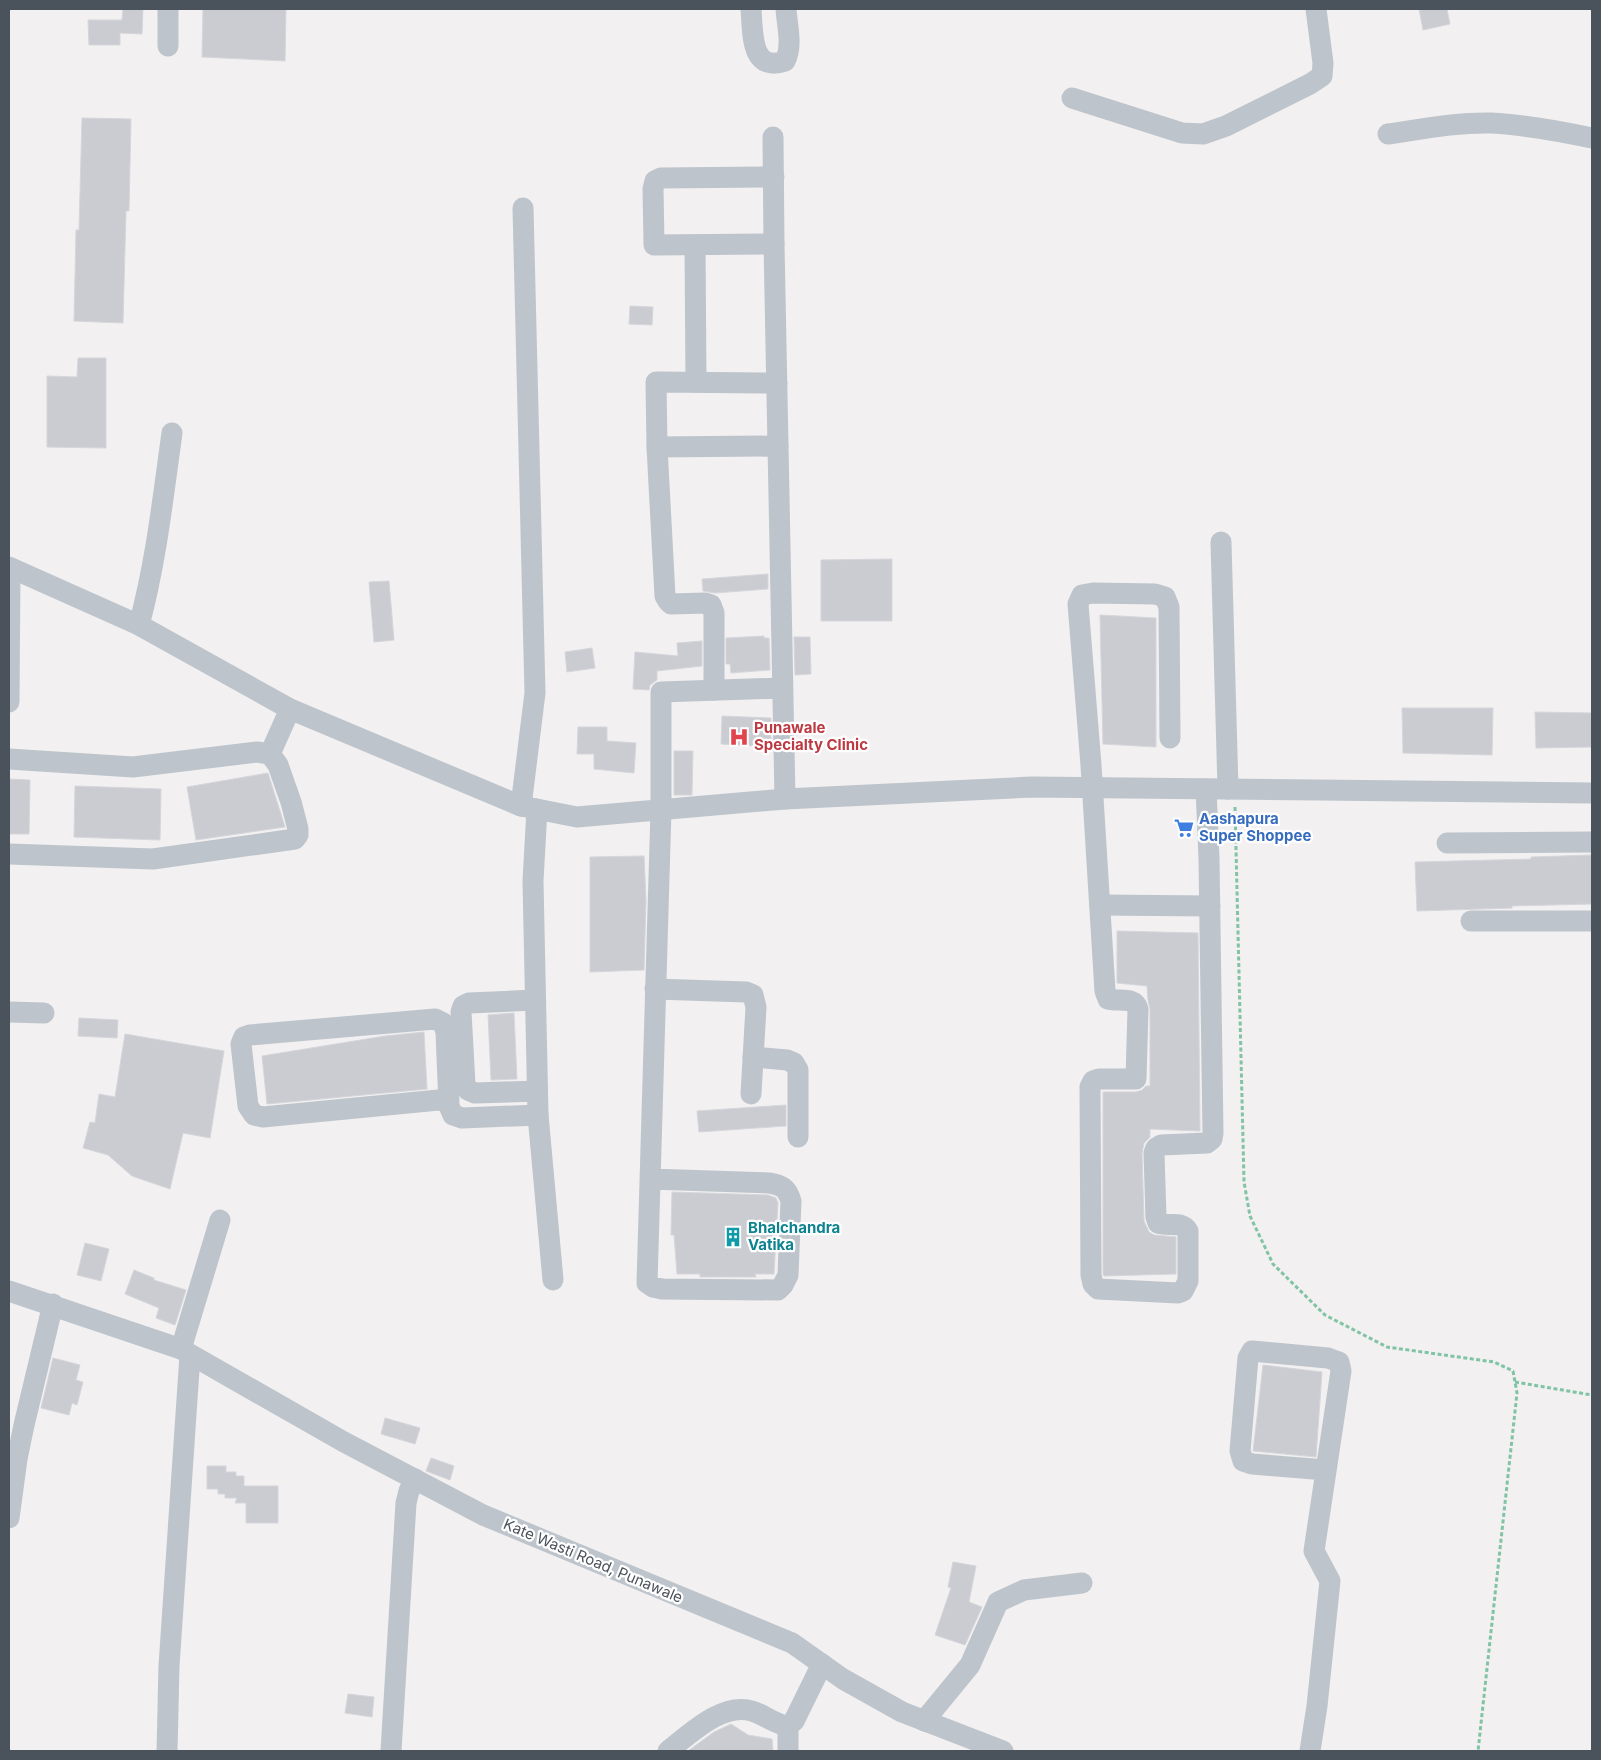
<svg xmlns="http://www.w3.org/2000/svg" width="1601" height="1760" font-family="Inter,sans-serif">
	<rect width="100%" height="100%" fill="#f2f0f0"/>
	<g fill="#cbccd2" stroke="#d5d6db">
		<path d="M 123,9 L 143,9 L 142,34 L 120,33 L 120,45 L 89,45 L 88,20 L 122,20 Z"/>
		<path d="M 203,9 L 286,9 L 285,61 L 202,57 Z"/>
		<path d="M 1419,9 L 1447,9 L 1450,24 L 1423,30 Z"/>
		<path d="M 82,118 L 131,119 L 129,211 L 126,211 L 123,323 L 74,321 L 76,230 L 79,230 Z"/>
		<path d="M 630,306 L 653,307 L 652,325 L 629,324 Z"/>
		<path d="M 78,358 L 106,358 L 106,448 L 47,447 L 47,376 L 77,377 Z"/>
		<path d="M 892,559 L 892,621 L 821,621 L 821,560 Z"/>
		<path d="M 768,574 L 768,589 L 715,593 L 703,591 L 702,579 Z"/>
		<path d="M 389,581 L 394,640 L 374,642 L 369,582 Z"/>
		<path d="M 1100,615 L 1156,618 L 1156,747 L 1103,744 Z"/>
		<path d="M 764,636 L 764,638 L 769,638 L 770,670 L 731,673 L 730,664 L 726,664 L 726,638 Z"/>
		<path d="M 794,637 L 810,637 L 811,674 L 795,675 Z"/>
		<path d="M 702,641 L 702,666 L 657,671 L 657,680 L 650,685 L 649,690 L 633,689 L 635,652 L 678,656 L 677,643 Z"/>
		<path d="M 592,648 L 595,668 L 567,672 L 565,652 Z"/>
		<path d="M 1402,708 L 1493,708 L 1492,755 L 1403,753 Z"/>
		<path d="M 1535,712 L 1592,713 L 1592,747 L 1536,748 Z"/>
		<path d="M 722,716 L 771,718 L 771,747 L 721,744 Z"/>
		<path d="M 578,727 L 607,727 L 607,741 L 636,743 L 634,773 L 594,769 L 594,754 L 577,754 Z"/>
		<path d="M 674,751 L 693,751 L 692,795 L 674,795 Z"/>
		<path d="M 268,773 L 285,827 L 196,840 L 187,787 Z"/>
		<path d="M 9,779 L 30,780 L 29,834 L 9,834 Z"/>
		<path d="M 75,786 L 161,789 L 160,840 L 74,837 Z"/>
		<path d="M 1592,855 L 1592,904 L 1512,906 L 1512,908 L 1417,911 L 1415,862 L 1531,859 L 1531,857 Z"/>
		<path d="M 644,856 L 646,900 L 644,970 L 590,972 L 590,857 Z"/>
		<path d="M 1117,931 L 1198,933 L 1200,1131 L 1150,1129 L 1150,1137 L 1144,1143 L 1142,1153 L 1144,1221 L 1149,1232 L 1154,1235 L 1176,1237 L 1176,1274 L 1104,1276 L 1103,1274 L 1103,1092 L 1136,1092 L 1142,1090 L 1146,1086 L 1150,1086 L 1150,1009 L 1148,1000 L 1147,986 L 1117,983 Z"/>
		<path d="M 514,1013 L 517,1079 L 491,1080 L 488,1015 Z"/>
		<path d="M 79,1018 L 118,1020 L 117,1038 L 78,1036 Z"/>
		<path d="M 424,1032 L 427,1089 L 267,1104 L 262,1056 L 385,1036 Z"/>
		<path d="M 125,1034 L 224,1051 L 210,1138 L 183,1133 L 170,1189 L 132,1176 L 108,1155 L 83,1148 L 90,1122 L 95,1123 L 99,1094 L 115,1097 Z"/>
		<path d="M 786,1105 L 786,1126 L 699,1132 L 697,1111 Z"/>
		<path d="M 672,1192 L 768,1195 L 776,1198 L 778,1203 L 774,1274 L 755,1274 L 756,1277 L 700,1277 L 700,1274 L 677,1274 L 674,1235 L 671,1235 Z"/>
		<path d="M 85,1243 L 109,1249 L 101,1281 L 77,1275 Z"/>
		<path d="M 134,1270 L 154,1278 L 154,1280 L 186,1290 L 175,1325 L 156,1318 L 159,1308 L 125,1294 Z"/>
		<path d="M 53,1358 L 80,1365 L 76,1380 L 83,1382 L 77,1405 L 72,1403 L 69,1415 L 41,1408 Z"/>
		<path d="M 1263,1365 L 1322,1372 L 1316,1457 L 1253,1451 Z"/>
		<path d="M 385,1418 L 420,1428 L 415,1444 L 381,1434 Z"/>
		<path d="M 431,1458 L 454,1466 L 450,1480 L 426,1471 Z"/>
		<path d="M 207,1466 L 226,1466 L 226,1472 L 236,1472 L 236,1476 L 244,1476 L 244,1486 L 278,1486 L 278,1523 L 246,1523 L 246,1503 L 235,1503 L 237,1498 L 225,1498 L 225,1494 L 218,1494 L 218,1489 L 207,1489 Z"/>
		<path d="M 953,1562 L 976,1566 L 969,1602 L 982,1607 L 965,1645 L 935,1635 L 951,1588 L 948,1587 Z"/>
		<path d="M 348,1694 L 374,1697 L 372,1717 L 345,1713 Z"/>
		<path d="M 731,1724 L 748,1735 L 772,1739 L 773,1751 L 688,1751 L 714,1732 Z"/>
	</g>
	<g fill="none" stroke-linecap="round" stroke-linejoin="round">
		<g stroke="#80c4a5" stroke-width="3" stroke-dasharray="4 2.5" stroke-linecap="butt">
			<path d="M 1235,807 L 1244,1182 L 1250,1216 L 1273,1264 L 1325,1315 L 1387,1347 L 1494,1362 L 1513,1371 L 1517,1393 L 1478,1751"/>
			<path d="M 1515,1382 L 1592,1395"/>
		</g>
		<g stroke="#bdc4cb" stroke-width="21">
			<path d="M 751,9 C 753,32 750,73 785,61 C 793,46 787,25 786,9"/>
			<path d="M 168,46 L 168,9"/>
			<path d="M 1072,98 L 1182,133 L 1203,134 L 1226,126 L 1310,84 L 1322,76 L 1323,63 L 1316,9"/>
			<path d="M 1388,134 C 1422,129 1457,122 1492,123 C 1526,125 1559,131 1592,138"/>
			<path d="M 773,137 L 774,244 L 785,799"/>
			<path d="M 774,177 L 661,178 L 655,181 L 653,189 L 654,245 L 774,244"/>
			<path d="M 695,245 L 696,382"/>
			<path d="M 657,447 L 778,446"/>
			<path d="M 1221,542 L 1228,789"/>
			<path d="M 9,567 L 139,625 L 290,709 L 521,806 L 577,817 L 785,799 L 1032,787 L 1592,793"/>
			<path d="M 139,625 C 156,563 163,497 172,433"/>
			<path d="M 714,690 L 714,613 L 711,605 L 705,603 L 671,604 L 668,601 L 665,596 L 657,447 L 656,382 L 777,383"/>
			<path d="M 9,702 L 10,568"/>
			<path d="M 1170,738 L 1169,607 L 1165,597 L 1155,594 L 1093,593 L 1082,595 L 1078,604 L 1091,765 L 1105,991 L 1108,999 C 1119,1002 1134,996 1138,1009 L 1136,1079 L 1099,1079 L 1093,1081 L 1090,1087 L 1091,1275 L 1093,1284 L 1098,1289 L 1178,1293 L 1183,1291 L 1188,1281 L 1188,1231 C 1182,1220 1168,1227 1158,1223 L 1156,1217 L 1154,1153 L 1156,1148 L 1161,1145 L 1207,1143 L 1212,1139 L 1213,1133 L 1209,858 L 1206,789"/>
			<path d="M 9,759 L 133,767 L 257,752 L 270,754 L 290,709"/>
			<path d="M 521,806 L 535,693 L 523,208"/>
			<path d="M 537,809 L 533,881 L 538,1115 L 553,1280"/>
			<path d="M 1447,843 L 1592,842"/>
			<path d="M 9,854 L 153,859 L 295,839 L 298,835 L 298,829 L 291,802 L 278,765 L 270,754"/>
			<path d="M 1100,905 L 1210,906"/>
			<path d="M 1471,921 L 1592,921"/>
			<path d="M 655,989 L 746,992 L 753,995 L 756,1007 L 751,1094"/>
			<path d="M 535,1000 L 469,1003 L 463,1006 L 461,1012 L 465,1084 L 468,1090 L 475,1093 L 537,1091"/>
			<path d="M 9,1012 L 44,1013"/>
			<path d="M 753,1057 L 787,1060 L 794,1063 L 798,1070 L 798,1137"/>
			<path d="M 449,1099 L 263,1117 L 254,1115 L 248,1106 L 241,1044 L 244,1037 L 250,1035 L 435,1019 L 443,1023 L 446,1032 L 449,1106 L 453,1115 L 462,1118 L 538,1115"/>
			<path d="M 650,1179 L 769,1183 C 782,1185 787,1188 791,1201 L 788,1275 L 783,1285 L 778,1290 L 662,1289 L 653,1287 L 647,1283 L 661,810 L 661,692 L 782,688"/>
			<path d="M 9,1291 L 181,1349 L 344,1442 L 483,1515 L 792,1643 L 843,1679 L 902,1712 L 1003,1751"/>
			<path d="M 181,1349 L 220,1220"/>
			<path d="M 9,1518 L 17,1459 L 24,1425 L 53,1304"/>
			<path d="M 924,1721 L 970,1665 L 998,1602 L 1024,1590 L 1082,1583"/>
			<path d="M 788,1726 L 788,1751"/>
			<path d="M 167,1751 L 169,1666 L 190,1355"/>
			<path d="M 391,1751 L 406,1503 L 409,1491 L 415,1479"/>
			<path d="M 668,1751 C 690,1734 722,1702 752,1711 C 765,1715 774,1724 788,1726 L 794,1721 L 822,1664"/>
			<path d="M 1310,1751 L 1317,1706 L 1330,1581 L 1314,1551 L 1341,1371 L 1339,1362 L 1328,1358 L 1252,1351 L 1248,1358 L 1240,1451 L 1243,1461 L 1252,1464 L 1326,1470"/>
		</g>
	</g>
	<defs>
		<symbol id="hospital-bare" viewBox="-9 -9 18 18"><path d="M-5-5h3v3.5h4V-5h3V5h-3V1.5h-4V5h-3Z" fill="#e0444e" stroke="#fff" stroke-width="2.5" paint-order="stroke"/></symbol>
		<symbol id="supermarket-bare" viewBox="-9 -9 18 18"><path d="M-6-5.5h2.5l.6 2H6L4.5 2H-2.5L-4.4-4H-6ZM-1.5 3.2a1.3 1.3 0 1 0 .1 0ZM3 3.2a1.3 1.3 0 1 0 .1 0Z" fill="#3f7fe0" stroke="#fff" stroke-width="2.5" paint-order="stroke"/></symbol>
		<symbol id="building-bare" viewBox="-9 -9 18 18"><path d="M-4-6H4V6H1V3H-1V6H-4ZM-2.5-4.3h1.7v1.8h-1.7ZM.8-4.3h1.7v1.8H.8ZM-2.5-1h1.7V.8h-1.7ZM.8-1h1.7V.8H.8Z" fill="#0f9aa8" stroke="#fff" stroke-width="2.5" paint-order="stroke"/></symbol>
	</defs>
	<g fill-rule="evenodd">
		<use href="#hospital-bare" x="725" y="723" width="28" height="28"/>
		<use href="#supermarket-bare" x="1170" y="814" width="28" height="28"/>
		<use href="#building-bare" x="719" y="1223" width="28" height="28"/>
	</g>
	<g text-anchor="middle" stroke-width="4.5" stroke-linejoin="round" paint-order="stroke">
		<g font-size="15" font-weight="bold" fill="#be3a42" stroke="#fff" text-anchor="start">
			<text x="754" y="733">Punawale<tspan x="754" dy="17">Specialty Clinic</tspan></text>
		</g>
		<g font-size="15" font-weight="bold" fill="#366cbe" stroke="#fff" text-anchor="start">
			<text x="1199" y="824">Aashapura<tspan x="1199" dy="17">Super Shoppee</tspan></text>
		</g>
		<g font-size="15" font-weight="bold" fill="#0d838f" stroke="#fff" text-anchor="start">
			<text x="748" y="1233">Bhalchandra<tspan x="748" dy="17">Vatika</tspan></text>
		</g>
		<g font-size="15" fill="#4a525b" stroke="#fff">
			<text transform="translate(593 1561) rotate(23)" y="5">Kate Wasti Road, Punawale</text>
		</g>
	</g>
	<rect width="1601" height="1760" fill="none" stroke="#4a525b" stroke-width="20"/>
</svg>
